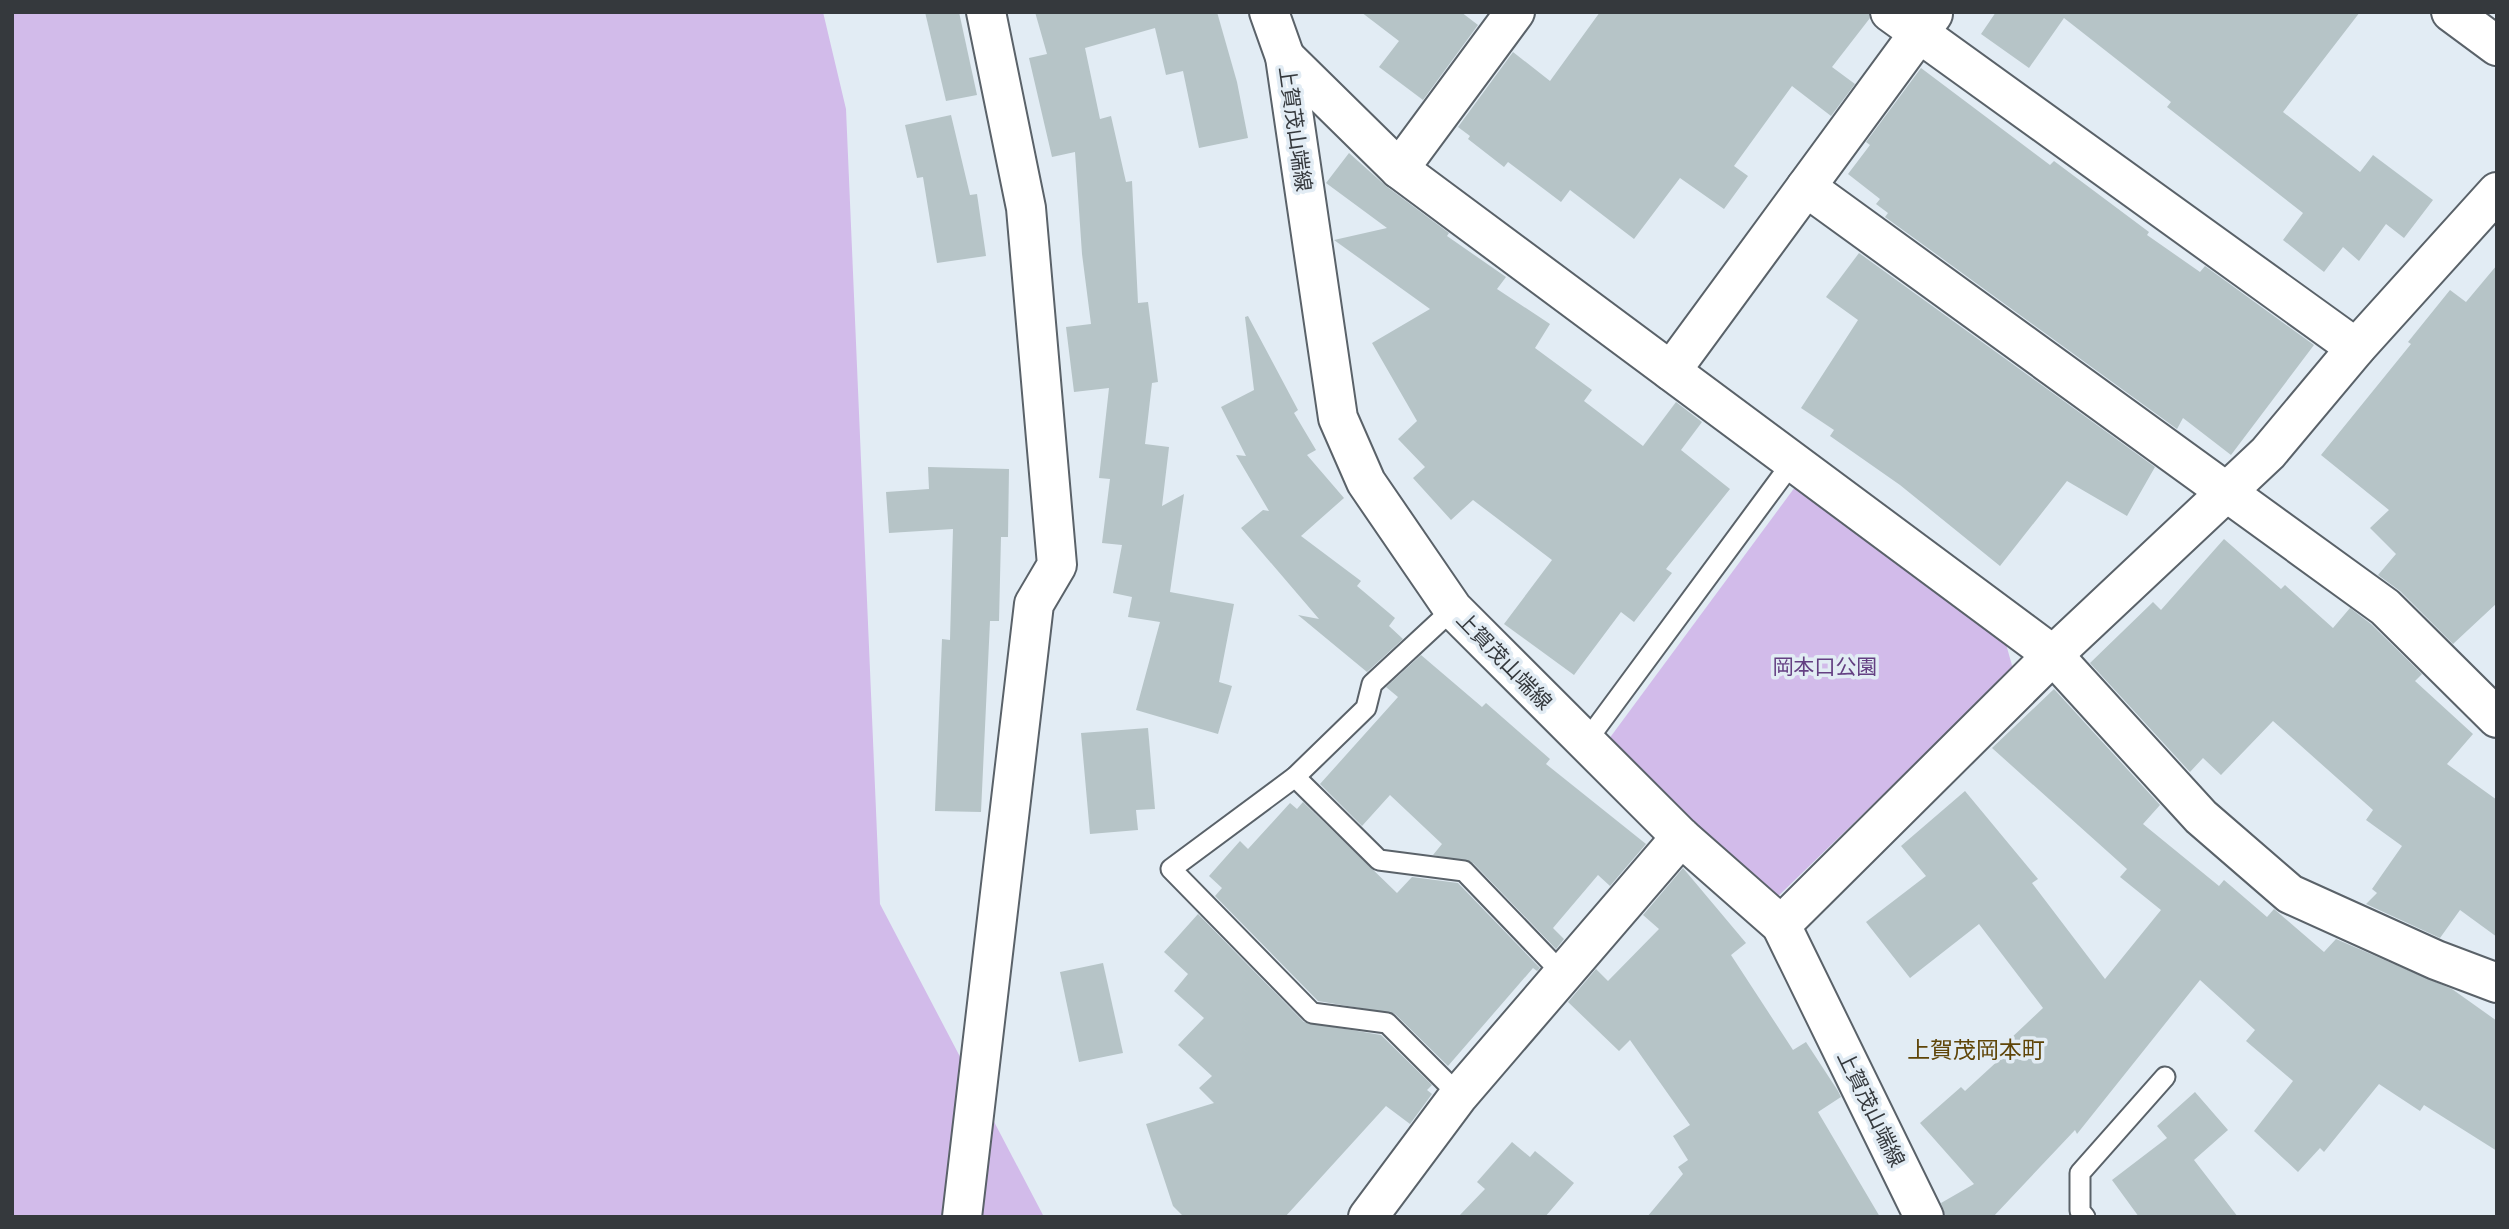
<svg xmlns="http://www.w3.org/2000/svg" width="2509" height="1229" font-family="'Space Grotesk','Noto Sans JP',sans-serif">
	<rect width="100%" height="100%" fill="#e2ecf4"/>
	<g fill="#d2bbea">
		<path d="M 12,12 L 823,12 L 846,109 L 880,904 L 1044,1217 L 12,1217 Z"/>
		<path d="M 1798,483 L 2004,637 L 2013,669 L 1772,902 L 1606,743 Z"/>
	</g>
	<g fill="#b6c4c7">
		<path d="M 925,12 L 959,12 L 977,95 L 946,101 Z"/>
		<path d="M 1035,12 L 1217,12 L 1237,82 L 1248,138 L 1199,148 L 1183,71 L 1166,75 L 1155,28 L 1085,48 L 1100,119 L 1111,116 L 1126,182 L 1132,181 L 1138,303 L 1148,302 L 1158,382 L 1152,383 L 1145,444 L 1169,447 L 1162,506 L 1184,494 L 1170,592 L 1234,604 L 1219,682 L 1232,686 L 1218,734 L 1136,710 L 1160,622 L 1128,617 L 1132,597 L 1113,593 L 1122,545 L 1102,543 L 1110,479 L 1099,478 L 1109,388 L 1074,392 L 1066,327 L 1091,324 L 1082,254 L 1075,152 L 1052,157 L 1029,58 L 1047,54 Z"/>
		<path d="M 1361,12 L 1461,12 L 1478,25 L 1423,100 L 1379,67 L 1399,41 Z"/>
		<path d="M 1600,12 L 1869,12 L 1870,18 L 1832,67 L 1855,84 L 1831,116 L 1792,86 L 1734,166 L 1748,176 L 1724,209 L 1680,178 L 1634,239 L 1570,190 L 1561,202 L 1508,162 L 1504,167 L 1468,139 L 1470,136 L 1458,127 L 1513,52 L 1550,81 Z"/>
		<path d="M 1996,12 L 2360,12 L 2283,112 L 2360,172 L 2373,155 L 2433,200 L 2404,238 L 2386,224 L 2359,261 L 2343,247 L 2324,272 L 2283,240 L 2303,213 L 2167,107 L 2171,102 L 2064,18 L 2029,68 L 1981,34 Z"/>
		<path d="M 1921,68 L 2050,165 L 2054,161 L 2149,232 L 2147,235 L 2200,272 L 2205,266 L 2314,345 L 2231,455 L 2183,418 L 2177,429 L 1885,217 L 1888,213 L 1876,204 L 1880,199 L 1848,174 L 1870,145 L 1866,142 Z"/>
		<path d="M 951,115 L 970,195 L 977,194 L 986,256 L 937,263 L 923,177 L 917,178 L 905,125 Z"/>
		<path d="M 1349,153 L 1386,186 L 1449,233 L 1447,236 L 1506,277 L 1497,289 L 1550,324 L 1535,348 L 1592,390 L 1584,401 L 1643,446 L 1676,402 L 1702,422 L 1681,450 L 1730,489 L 1666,569 L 1672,573 L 1634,622 L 1621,612 L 1574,675 L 1504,624 L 1552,560 L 1473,500 L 1451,520 L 1413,478 L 1425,467 L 1398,439 L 1417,421 L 1372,343 L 1430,309 L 1334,240 L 1387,228 L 1326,183 Z"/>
		<path d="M 1859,253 L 2155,467 L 2127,516 L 2067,481 L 2000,566 L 1900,485 L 1830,436 L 1834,430 L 1801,408 L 1858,320 L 1826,297 Z"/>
		<path d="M 2497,265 L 2497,603 L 2453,644 L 2400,591 L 2378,575 L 2396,554 L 2370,528 L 2389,510 L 2321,455 L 2411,344 L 2408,342 L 2450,290 L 2466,302 Z"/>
		<path d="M 1248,316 L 1298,410 L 1294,413 L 1316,450 L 1307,455 L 1344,498 L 1301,536 L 1361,581 L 1357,586 L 1395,618 L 1389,626 L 1403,639 L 1367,672 L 1298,615 L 1319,619 L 1241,528 L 1263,510 L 1269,511 L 1236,455 L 1246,456 L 1221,407 L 1254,390 L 1245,317 Z"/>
		<path d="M 928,467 L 1009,469 L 1008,537 L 1001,537 L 999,621 L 990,621 L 981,812 L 935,811 L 942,639 L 950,640 L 953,529 L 889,533 L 886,492 L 929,489 Z"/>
		<path d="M 2224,539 L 2281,589 L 2285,585 L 2333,628 L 2350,608 L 2371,624 L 2422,674 L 2415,681 L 2473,734 L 2447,764 L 2497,800 L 2497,937 L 2460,910 L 2440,938 L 2366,904 L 2377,893 L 2372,889 L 2402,846 L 2366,820 L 2373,810 L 2273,721 L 2221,775 L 2203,758 L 2190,772 L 2090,663 L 2153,602 L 2161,610 Z"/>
		<path d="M 1421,655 L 1482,707 L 1486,703 L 1550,759 L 1546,764 L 1646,844 L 1610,886 L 1598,875 L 1553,928 L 1564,939 L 1556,949 L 1473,863 L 1433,855 L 1442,844 L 1390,795 L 1362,826 L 1320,784 L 1398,697 L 1386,687 Z"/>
		<path d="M 2054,689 L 2160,805 L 2143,824 L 2219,886 L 2224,880 L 2267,917 L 2274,909 L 2324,952 L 2336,939 L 2452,989 L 2497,1021 L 2497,1151 L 2424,1105 L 2420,1111 L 2379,1084 L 2324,1152 L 2320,1148 L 2298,1172 L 2254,1131 L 2293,1081 L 2246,1041 L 2255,1030 L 2200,980 L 2077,1134 L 2075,1130 L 1993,1217 L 1946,1217 L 1941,1203 L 1974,1184 L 1920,1123 L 1961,1087 L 1965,1091 L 2014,1046 L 2009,1040 L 2043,1008 L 1979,924 L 1910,978 L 1866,922 L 1926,876 L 1901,846 L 1965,791 L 2038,879 L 2032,883 L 2105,979 L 2161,910 L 2120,877 L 2127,869 L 1992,748 Z"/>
		<path d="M 1148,728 L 1155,809 L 1136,810 L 1138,830 L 1090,834 L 1081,733 Z"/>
		<path d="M 1303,802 L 1397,893 L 1412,877 L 1458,883 L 1540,968 L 1537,971 L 1533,968 L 1448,1066 L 1395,1014 L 1318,1001 L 1215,896 L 1222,888 L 1209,876 L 1240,841 L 1248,849 L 1290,803 L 1297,809 Z"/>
		<path d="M 1683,868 L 1746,943 L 1731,955 L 1793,1050 L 1806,1042 L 1838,1091 L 1841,1097 L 1818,1112 L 1880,1217 L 1647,1217 L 1683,1174 L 1678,1167 L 1688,1160 L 1673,1136 L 1690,1125 L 1630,1040 L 1619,1051 L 1568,1002 L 1596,969 L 1608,981 L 1659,929 L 1643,915 Z"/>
		<path d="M 1198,914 L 1304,1022 L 1381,1035 L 1432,1085 L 1427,1090 L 1432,1094 L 1410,1124 L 1386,1106 L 1285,1217 L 1184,1217 L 1173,1206 L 1146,1124 L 1214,1103 L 1199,1088 L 1212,1076 L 1178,1045 L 1204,1018 L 1174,991 L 1188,974 L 1164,952 Z"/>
		<path d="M 1103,963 L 1123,1053 L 1079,1062 L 1060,972 Z"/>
		<path d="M 2195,1092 L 2228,1130 L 2194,1160 L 2238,1217 L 2139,1217 L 2112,1180 L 2167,1138 L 2157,1126 Z"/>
		<path d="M 1512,1142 L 1530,1157 L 1535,1151 L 1574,1183 L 1545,1217 L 1458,1217 L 1485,1189 L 1477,1182 Z"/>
	</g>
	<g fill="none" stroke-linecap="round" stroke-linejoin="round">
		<defs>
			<g id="service">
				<path d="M 1453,609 L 1372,684 L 1366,708 L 1295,777 L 1171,869 L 1312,1013 L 1387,1023 L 1459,1095"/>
				<path d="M 1585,743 L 1794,460"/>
				<path d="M 1295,777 L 1379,860 L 1464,871 L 1561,972"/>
				<path d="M 2085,1217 L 2080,1211 L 2080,1173 L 2165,1077"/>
			</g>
			<g id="minor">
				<path d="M 1890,12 L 2356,348"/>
				<path d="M 2451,12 L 2497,46"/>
				<path d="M 1285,57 L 1399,169 L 2053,655 L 2201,817 L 2290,894 L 2436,960 L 2497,983"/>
				<path d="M 1399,169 L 1515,12"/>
				<path d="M 1806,187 L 2385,607 L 2497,718"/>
				<path d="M 1671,371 L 1933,14"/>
				<path d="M 1781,925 L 2053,655 L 2268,453 L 2356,348 L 2497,192"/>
				<path d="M 962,1217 L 1034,604 L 1057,565 L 1026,208 L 986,12"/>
				<path d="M 1368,1217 L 1459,1095 L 1681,837"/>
			</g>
			<path id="secondary" d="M 1269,12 L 1285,57 L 1338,418 L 1366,482 L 1453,609 L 1681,837 L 1781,925 L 1924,1217"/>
		</defs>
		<use href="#service" stroke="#5a6269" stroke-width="23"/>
		<use href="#minor" stroke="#5a6269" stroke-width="42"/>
		<use href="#secondary" stroke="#5a6269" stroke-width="42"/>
		<use href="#service" stroke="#fff" stroke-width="19"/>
		<use href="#minor" stroke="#fff" stroke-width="38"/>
		<use href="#secondary" stroke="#fff" stroke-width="38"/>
	</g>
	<g text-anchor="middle" stroke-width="7" stroke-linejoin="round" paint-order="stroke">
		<g font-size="21" fill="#35393d" stroke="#e2ecf4">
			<text transform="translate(1295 129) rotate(82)" y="7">上賀茂山端線</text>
			<text transform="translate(1504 661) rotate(46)" y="7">上賀茂山端線</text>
			<text transform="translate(1871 1109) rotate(64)" y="7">上賀茂山端線</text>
		</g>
		<g font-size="21" fill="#644082" stroke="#e2ecf4">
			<text x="1825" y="674">岡本口公園</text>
		</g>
		<g font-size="23" fill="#5f4508" stroke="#e2ecf4">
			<text x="1976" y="1058">上賀茂岡本町</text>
		</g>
	</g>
	<rect width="2509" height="1229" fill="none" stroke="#35393d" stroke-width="28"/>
</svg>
